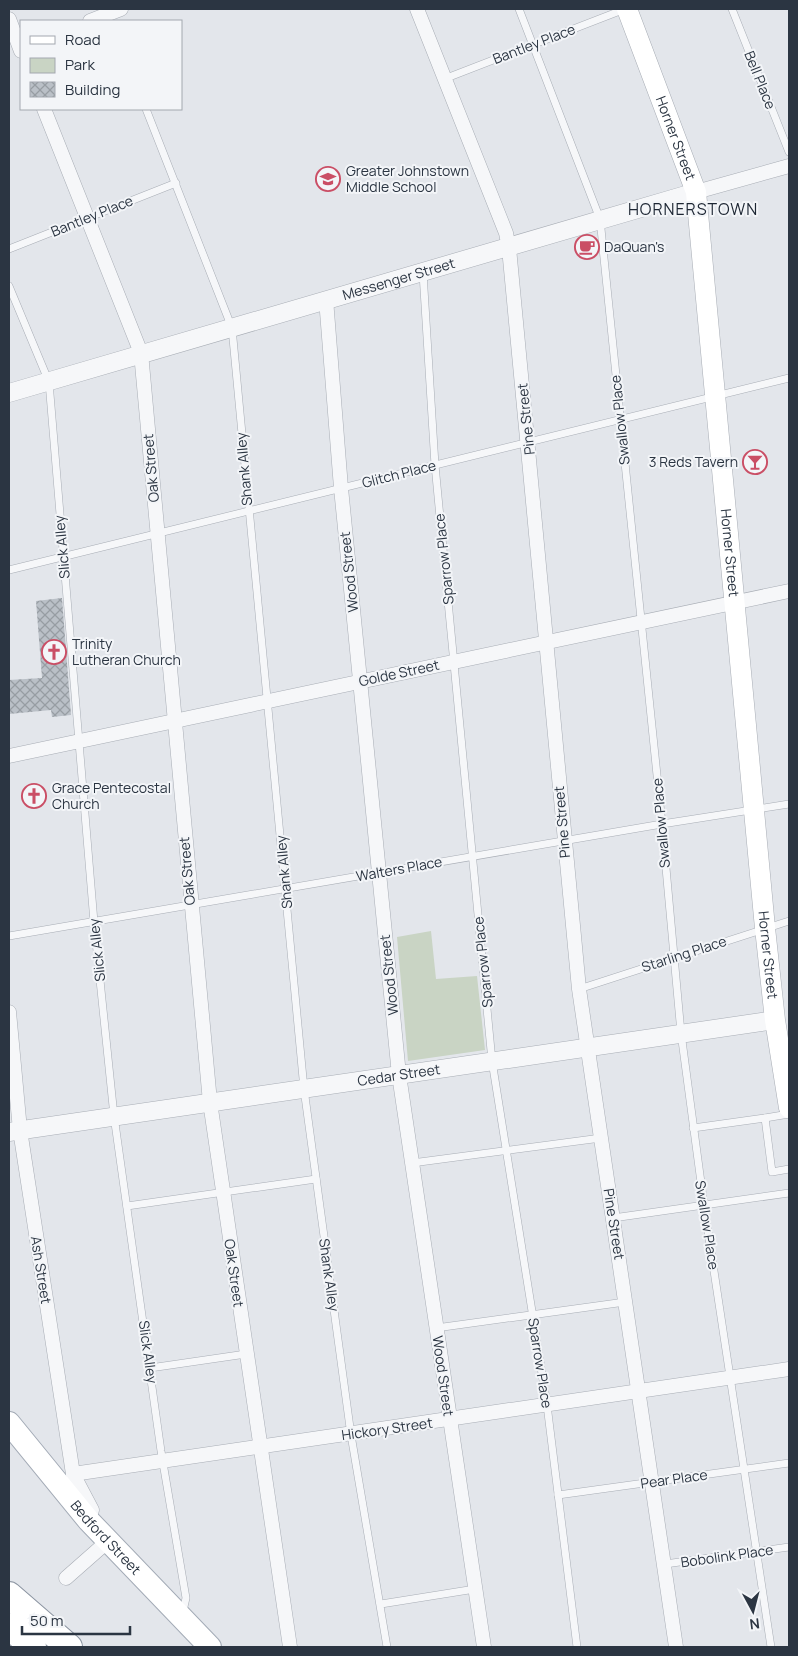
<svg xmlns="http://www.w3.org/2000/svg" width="798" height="1656" font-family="Manrope,sans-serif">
	<defs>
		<pattern id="building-cross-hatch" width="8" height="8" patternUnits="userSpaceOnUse" patternTransform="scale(1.25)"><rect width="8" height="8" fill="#bac0c7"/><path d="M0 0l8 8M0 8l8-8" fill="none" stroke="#979da3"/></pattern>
	</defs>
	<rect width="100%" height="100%" fill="#e3e6eb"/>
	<path fill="#c9d4c4" d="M 431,931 L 436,979 L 477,976 L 485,1050 L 408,1061 L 397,937 Z"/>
	<path fill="url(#building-cross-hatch)" d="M 62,598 L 71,715 L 52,717 L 51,710 L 9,714 L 9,680 L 42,678 L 36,601 Z"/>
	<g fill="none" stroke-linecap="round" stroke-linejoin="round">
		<defs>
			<g id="service">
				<path d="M 519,9 L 600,219 L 662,824 L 681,1033 L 704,1205 L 771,1647"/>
				<path d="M 732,9 L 789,152"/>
				<path d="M 444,79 L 625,9"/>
				<path d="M 146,109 L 232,328 L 304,1089 L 351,1435 L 387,1647"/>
				<path d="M 9,249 L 176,183"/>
				<path d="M 423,273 L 435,465 L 492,1061 L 547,1405 L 577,1647"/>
				<path d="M 9,286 L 49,382 L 94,922 L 114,1116 L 161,1451 L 186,1598 L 183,1611"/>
				<path d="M 9,570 L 789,378"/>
				<path d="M 9,936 L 662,824 L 789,804"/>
				<path d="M 579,989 L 789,921"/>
				<path d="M 789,1114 L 765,1118 L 772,1172 L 789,1169"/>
				<path d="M 693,1128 L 765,1118"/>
				<path d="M 412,1163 L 601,1138"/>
				<path d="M 127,1206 L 316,1179"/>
				<path d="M 613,1218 L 789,1193"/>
				<path d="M 436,1328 L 625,1302"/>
				<path d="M 150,1368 L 246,1354"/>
				<path d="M 558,1495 L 789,1463"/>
				<path d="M 665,1564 L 789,1547"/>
				<path d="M 381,1604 L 475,1589"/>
			</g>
			<g id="minor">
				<path d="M 417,9 L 506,233 L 509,248 L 579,989 L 676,1647"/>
				<path d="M 9,19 L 21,51"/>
				<path d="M 90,21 L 121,9"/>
				<path d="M 44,109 L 141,353 L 210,1102 L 290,1647"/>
				<path d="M 696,192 L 789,166"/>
				<path d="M 326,299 L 341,488 L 399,1075 L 484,1647"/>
				<path d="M 9,756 L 789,591"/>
				<path d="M 9,1012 L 20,1130 L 73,1474 L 92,1510 L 89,1521"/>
				<path d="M 73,1474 L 789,1369"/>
				<path d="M 66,1578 L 108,1541"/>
			</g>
			<g id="tertiary">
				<path id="s1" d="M 9,393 L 696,192"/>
				<path id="s2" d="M 9,1132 L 775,1020"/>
			</g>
			<g id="secondary">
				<path id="s3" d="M 627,9 L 696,192 L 765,928 L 775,1020 L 789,1108"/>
			</g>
			<g id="primary">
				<path id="s4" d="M 9,1423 L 89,1521 L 210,1647"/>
			</g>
			<g id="motorway">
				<path d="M 9,1595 L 69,1647"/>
				<path d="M 9,1626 L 33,1647"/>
			</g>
		</defs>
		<use href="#service" stroke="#a8adb5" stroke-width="8"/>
		<use href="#minor" stroke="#a8adb5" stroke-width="15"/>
		<use href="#tertiary" stroke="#a8adb5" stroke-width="19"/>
		<use href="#secondary" stroke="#a8adb5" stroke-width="21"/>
		<use href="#primary" stroke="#a3abb6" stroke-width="24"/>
		<use href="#motorway" stroke="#8b94a1" stroke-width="28"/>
		<use href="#service" stroke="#f6f7f9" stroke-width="7"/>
		<use href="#minor" stroke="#f6f7f9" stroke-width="14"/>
		<use href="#tertiary" stroke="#f6f7f9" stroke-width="18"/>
		<use href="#secondary" stroke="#fff" stroke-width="20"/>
		<use href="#primary" stroke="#fff" stroke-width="22"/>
		<use href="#motorway" stroke="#fff" stroke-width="26"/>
	</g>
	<defs>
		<symbol id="school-ring" viewBox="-11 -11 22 22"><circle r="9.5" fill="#f3f5f8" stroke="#ca4e65" stroke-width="1.5"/><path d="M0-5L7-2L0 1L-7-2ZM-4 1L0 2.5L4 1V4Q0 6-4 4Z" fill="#ca4e65"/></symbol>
		<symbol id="cafe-ring" viewBox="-11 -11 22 22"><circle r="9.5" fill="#f3f5f8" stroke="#ca4e65" stroke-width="1.5"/><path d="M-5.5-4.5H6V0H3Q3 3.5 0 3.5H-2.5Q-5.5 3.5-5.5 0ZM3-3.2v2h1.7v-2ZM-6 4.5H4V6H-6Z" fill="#ca4e65"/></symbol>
		<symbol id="bar-ring" viewBox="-11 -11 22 22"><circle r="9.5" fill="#f3f5f8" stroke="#ca4e65" stroke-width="1.5"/><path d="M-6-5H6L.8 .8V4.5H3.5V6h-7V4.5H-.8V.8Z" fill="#ca4e65"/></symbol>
		<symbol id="church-ring" viewBox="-11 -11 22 22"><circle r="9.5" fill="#f3f5f8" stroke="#ca4e65" stroke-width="1.5"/><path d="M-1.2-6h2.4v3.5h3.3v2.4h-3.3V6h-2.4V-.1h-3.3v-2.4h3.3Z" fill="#ca4e65"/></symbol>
	</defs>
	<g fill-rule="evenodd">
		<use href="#school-ring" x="314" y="165" width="28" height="28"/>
		<use href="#cafe-ring" x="573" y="233" width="28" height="28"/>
		<use href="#bar-ring" x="741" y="448" width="28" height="28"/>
		<use href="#church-ring" x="40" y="638" width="28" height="28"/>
		<use href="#church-ring" x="20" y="782" width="28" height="28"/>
	</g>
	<g text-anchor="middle" stroke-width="4" stroke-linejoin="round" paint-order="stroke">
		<g font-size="14" fill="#2b3542" stroke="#f3f5f8">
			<text transform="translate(534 44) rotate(-21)" y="5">Bantley Place</text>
			<text transform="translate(760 80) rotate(68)" y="5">Bell Place</text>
			<text dy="5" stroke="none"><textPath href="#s3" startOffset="138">Horner Street</textPath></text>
			<text transform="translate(92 216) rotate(-22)" y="5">Bantley Place</text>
			<text dy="5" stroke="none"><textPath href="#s1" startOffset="406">Messenger Street</textPath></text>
			<text transform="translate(526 419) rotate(-96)" y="5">Pine Street</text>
			<text transform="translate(620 420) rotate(-96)" y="5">Swallow Place</text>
			<text transform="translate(151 468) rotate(-95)" y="5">Oak Street</text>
			<text transform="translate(244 469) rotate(-95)" y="5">Shank Alley</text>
			<text transform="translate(399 474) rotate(-14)" y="5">Glitch Place</text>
			<text transform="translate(62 547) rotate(-95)" y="5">Slick Alley</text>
			<text dy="5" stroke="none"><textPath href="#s3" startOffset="558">Horner Street</textPath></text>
			<text transform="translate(444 559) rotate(-96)" y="5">Sparrow Place</text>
			<text transform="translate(349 572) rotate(-96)" y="5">Wood Street</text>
			<text transform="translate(399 673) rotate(-12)" y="5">Golde Street</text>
			<text transform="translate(562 822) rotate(-95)" y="5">Pine Street</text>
			<text transform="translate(661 823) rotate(-95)" y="5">Swallow Place</text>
			<text transform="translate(399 869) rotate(-10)" y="5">Walters Place</text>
			<text transform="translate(187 871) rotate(-95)" y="5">Oak Street</text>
			<text transform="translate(284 872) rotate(-95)" y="5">Shank Alley</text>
			<text transform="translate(97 950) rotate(-96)" y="5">Slick Alley</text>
			<text transform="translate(684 954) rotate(-18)" y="5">Starling Place</text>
			<text dy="5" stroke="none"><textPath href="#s3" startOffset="962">Horner Street</textPath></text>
			<text transform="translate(483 962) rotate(-96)" y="5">Sparrow Place</text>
			<text transform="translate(389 975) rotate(-96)" y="5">Wood Street</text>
			<text dy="5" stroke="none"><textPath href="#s2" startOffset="394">Cedar Street</textPath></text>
			<text transform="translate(614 1224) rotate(81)" y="5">Pine Street</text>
			<text transform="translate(707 1225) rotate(81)" y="5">Swallow Place</text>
			<text transform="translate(41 1270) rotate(81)" y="5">Ash Street</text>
			<text transform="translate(234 1273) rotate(82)" y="5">Oak Street</text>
			<text transform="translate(329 1275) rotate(82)" y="5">Shank Alley</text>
			<text transform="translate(148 1352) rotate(82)" y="5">Slick Alley</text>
			<text transform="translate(540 1363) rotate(81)" y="5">Sparrow Place</text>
			<text transform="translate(443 1376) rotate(82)" y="5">Wood Street</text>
			<text transform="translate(387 1429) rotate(-8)" y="5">Hickory Street</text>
			<text transform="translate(674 1479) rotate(-8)" y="5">Pear Place</text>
			<text dy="5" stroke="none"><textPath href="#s4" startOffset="150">Bedford Street</textPath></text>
			<text transform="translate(727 1556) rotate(-8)" y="5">Bobolink Place</text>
		</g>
		<g font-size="14" fill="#2b3542" stroke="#f3f5f8" text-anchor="start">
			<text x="346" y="176">Greater Johnstown<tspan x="346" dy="16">Middle School</tspan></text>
			<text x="604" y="252">DaQuan's</text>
			<text x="738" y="467" text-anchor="end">3 Reds Tavern</text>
			<text x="72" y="649">Trinity<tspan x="72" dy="16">Lutheran Church</tspan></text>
			<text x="52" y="793">Grace Pentecostal<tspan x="52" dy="16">Church</tspan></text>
		</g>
		<g font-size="16" letter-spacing="1" fill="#1d2633" stroke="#f3f5f8">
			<text x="693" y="215">HORNERSTOWN</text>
		</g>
	</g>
	<rect width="798" height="1656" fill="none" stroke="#2b3542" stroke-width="20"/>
	<rect x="20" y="20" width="162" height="90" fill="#f3f5f8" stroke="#a3a8af"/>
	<rect x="30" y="36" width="25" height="8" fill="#ffffff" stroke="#a3a8af"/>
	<text x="65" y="45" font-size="15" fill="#2b3542">Road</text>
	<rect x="30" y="58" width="25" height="15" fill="#c9d4c4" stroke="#a3a8af"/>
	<text x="65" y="70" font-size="15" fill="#2b3542">Park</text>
	<rect x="30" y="82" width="25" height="15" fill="url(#building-cross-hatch)" stroke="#a3a8af"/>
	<text x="65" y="95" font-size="15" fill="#2b3542">Building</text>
	<g transform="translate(753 1611) rotate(173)" stroke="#f3f5f8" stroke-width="4" paint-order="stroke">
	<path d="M0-4L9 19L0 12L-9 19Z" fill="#2b3542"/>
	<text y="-8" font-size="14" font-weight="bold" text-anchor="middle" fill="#2b3542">N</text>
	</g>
	<path d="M22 1626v8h108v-8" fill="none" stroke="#2b3542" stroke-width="2.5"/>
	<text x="30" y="1626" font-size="15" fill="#2b3542" stroke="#f3f5f8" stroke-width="4" paint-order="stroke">50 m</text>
</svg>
